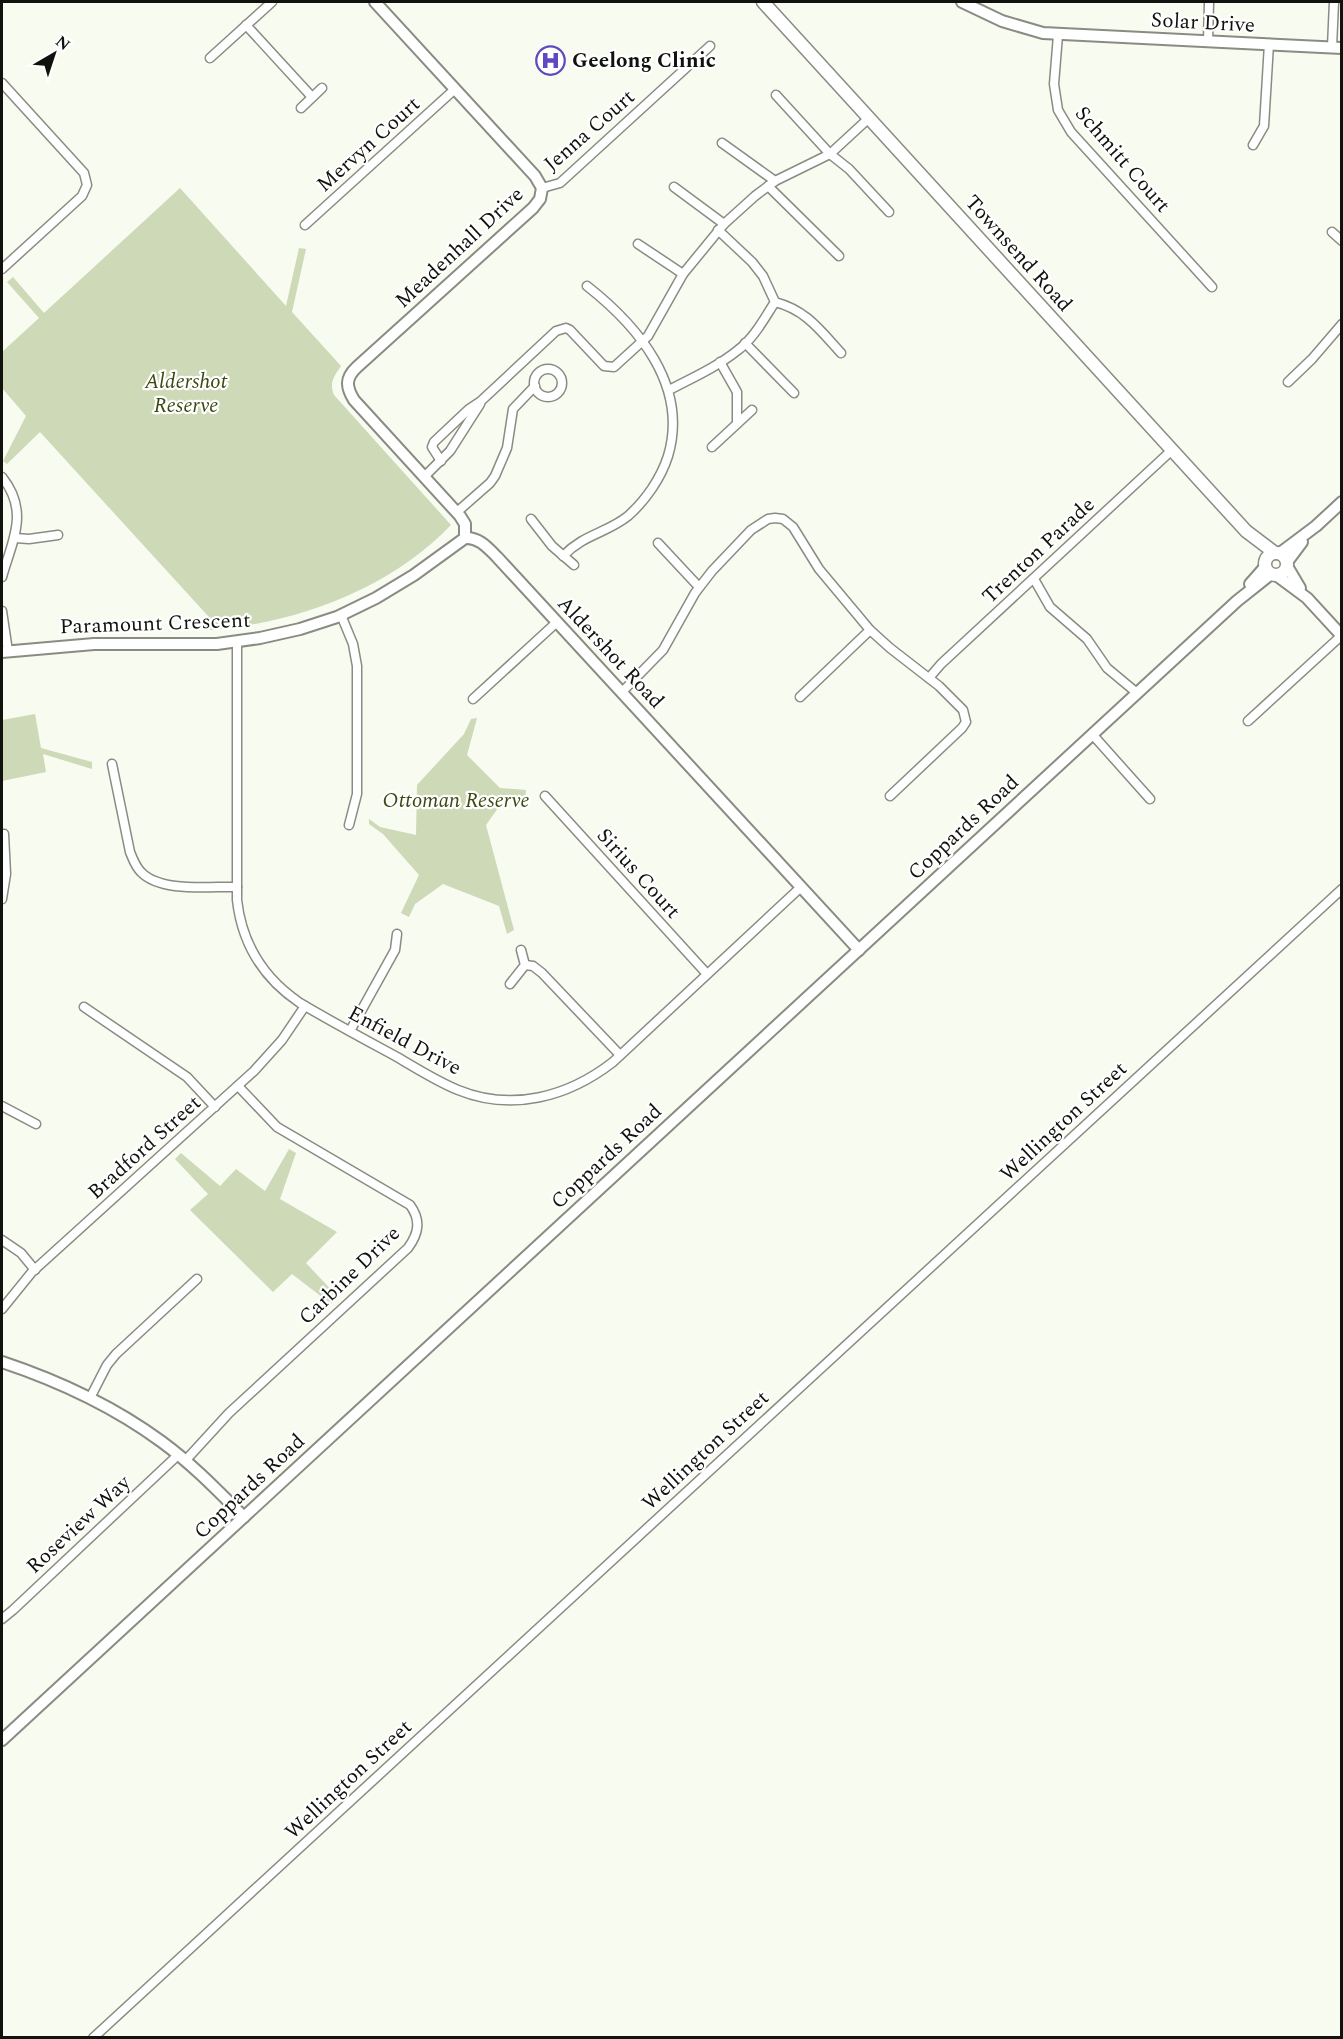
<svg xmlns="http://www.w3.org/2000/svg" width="1343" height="2039" font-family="Spectral,serif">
	<rect width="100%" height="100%" fill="#f7fbf0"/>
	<g fill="#cdd9b7">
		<path d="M 180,188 L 286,306 L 299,248 L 306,249 L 292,312 L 341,366 C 334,376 329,383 334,395 L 451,525 C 390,589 297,623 210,630 L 208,616 L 40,432 L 7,464 L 3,461 L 26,416 L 2,388 L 2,352 L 39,318 L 7,282 L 13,277 L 44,313 Z"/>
		<path d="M 35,714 L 41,748 L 92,762 L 92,769 L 43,754 L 46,772 L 2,781 L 2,720 Z"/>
		<path d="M 477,718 L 467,755 L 500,788 L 526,790 L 525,799 L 503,801 L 486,825 L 514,930 L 507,934 L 499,906 L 443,884 L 415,904 L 409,917 L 401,913 L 419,875 L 383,834 L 369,824 L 369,819 L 380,827 L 416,835 L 417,785 L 464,734 L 471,719 Z"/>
		<path d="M 289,1149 L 296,1153 L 280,1199 L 337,1232 L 306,1263 L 338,1297 L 331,1304 L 292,1274 L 273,1292 L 190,1210 L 208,1194 L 175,1159 L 181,1153 L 220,1186 L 236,1169 L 265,1191 Z"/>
	</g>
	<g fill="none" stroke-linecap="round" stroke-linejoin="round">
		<defs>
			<g id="minor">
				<path d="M 246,25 L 312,97"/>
				<path d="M 1058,35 L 1054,84 L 1058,110 L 1071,132 L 1212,287"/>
				<path d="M 1208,42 L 1209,2"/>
				<path d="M 1332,47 L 1334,2"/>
				<path d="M 210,58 L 272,2"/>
				<path d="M 2,83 L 84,173 L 87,185 L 82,196 L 2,269"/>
				<path d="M 776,95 L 830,154 L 849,169 L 889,212"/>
				<path d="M 301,108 L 322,88"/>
				<path d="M 722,143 L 775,181"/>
				<path d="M 1253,145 L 1264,126 L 1269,44"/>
				<path d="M 768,186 L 839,256"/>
				<path d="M 674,187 L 724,224"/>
				<path d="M 542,188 L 560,183 L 710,46"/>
				<path d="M 305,225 L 455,89"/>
				<path d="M 1332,232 L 1342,241"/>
				<path d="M 638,244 L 683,274"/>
				<path d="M 775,302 C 806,310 820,330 841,353"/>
				<path d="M 745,343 L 794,393"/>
				<path d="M 720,362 L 737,392 L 737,422"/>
				<circle cx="548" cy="383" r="14"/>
				<path d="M 1288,382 L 1312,359 L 1342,324"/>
				<path d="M 669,390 C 692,378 717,367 738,350 C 754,338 764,319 775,302 L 763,276 L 752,262 L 718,230"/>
				<path d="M 712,447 L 752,410"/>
				<path d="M 441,461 L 432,447 L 434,442 L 469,409 L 481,401 L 556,331 L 566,328 L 570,330 L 604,366 L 614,367 L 648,336 L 683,274 L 724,224 L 755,196 L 775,181 L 830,154 L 869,118"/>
				<path d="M 2,477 C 30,512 12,541 2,577"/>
				<path d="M 424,477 L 450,451 L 480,404"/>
				<path d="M 457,512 L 490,483 L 495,476 L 507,448 L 513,409 L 535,386"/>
				<path d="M 531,519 L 552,546 L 574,565"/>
				<path d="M 15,538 L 29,539 L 58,535"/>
				<path d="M 658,543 L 699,587"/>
				<path d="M 563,556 C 584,534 607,533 628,516 C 646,500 661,478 668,456 C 689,386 638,326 587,286"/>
				<path d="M 1034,579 L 1050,607 L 1087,639 L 1107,668 L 1137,693"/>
				<path d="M 2,611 L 8,651"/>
				<path d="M 341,615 L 353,644 L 357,666 L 357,794 L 349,825"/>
				<path d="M 237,642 L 237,900 C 242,944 263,978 300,1003 C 332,1022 364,1039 397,1057 C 416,1068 436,1081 458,1090 C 512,1112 568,1097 613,1062 L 801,887"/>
				<path d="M 929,678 L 941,664 L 1172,450"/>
				<path d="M 622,692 L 663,650 L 695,593 L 712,571 L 751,530 L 768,519 L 775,518 L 783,519 L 793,527 L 819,569 L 870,630 L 890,648 L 939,686 L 963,710 L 966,722 L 962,728 L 890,796"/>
				<path d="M 800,697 L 870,630"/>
				<path d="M 473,699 L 557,622"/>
				<path d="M 1248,721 L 1341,636"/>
				<path d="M 1092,734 L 1150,799"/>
				<path d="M 112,764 L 130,852 C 133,859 135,866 141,872 C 161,893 211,886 237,887"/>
				<path d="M 545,796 L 707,974"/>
				<path d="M 2,899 L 6,874 L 4,834"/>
				<path d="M 525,965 L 533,966 L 542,973 L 620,1055"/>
				<path d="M 510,984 L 525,965 L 521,950"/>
				<path d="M 84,1007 L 187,1077 L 215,1107"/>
				<path d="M 350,1031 L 395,950 L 397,934"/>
				<path d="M 2,1106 L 36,1124"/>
				<path d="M 2,1240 L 21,1253 L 35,1270"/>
				<path d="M 2,1309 L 32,1272 L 254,1071 L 282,1040 L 305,1006"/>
				<path d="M 90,1398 L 107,1365 L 116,1354 L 197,1279"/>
				<path d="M 185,1461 L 229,1413 L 408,1248 C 419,1233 421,1220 410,1205 L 277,1127 L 238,1086"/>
				<path d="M 2,1619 L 13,1610 L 178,1455"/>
				<path d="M 93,2038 L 1342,889"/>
			</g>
			<g id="tertiary">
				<path d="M 375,2 L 535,176 L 542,188 L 540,199 L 533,208 L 357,367 C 345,378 346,387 354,400 L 460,516 L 465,524 L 465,538"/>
				<path d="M 962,2 L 1002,21 L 1043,33 L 1342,48"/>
				<path d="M 465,538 C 479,537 488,548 497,557 L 859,950"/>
				<path d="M 1280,553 L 1316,526 L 1342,502"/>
				<path d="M 1287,562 L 1302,542"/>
				<path d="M 1287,566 L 1300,588"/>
				<path d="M 1276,575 L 1307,598 L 1342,636"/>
				<path d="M 1250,584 L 1265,567"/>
				<path d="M 2,652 L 94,644 L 217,644 L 260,638 L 300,629 L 337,617 L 376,598 L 414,575 L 465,538"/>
				<path d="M 2,1362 C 59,1381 113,1406 162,1442 C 192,1464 218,1491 244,1517"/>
				<path d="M 2,1740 L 1237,601 L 1271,574"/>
			</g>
			<g id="secondary">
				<path d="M 763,2 L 1246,531 L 1275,553"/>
				<circle cx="1276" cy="564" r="11"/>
			</g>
		</defs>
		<use href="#minor" stroke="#898c83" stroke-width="11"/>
		<use href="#tertiary" stroke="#898c83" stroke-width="14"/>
		<use href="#secondary" stroke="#898c83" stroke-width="15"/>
		<use href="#minor" stroke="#fff" stroke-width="8"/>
		<use href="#tertiary" stroke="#fff" stroke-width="10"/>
		<use href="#secondary" stroke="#fff" stroke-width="12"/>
	</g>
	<defs>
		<symbol id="hospital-ring" viewBox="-11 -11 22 22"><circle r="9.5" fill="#fff" stroke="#6048c1" stroke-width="1.5"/><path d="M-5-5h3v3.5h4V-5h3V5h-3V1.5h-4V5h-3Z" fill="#6048c1"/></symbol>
	</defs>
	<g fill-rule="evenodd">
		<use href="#hospital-ring" x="534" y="44" width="33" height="33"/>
	</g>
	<g text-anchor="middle" stroke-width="4.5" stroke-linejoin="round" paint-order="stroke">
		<g font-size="21" fill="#11120e" stroke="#fff">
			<text transform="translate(1203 22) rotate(3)" y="7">Solar Drive</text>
			<text transform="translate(589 130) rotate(-41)" y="7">Jenna Court</text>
			<text transform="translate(368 144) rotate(-42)" y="7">Mervyn Court</text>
			<text transform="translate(1123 159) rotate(49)" y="7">Schmitt Court</text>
			<text transform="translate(459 247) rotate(-43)" y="7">Meadenhall Drive</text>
			<text transform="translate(1019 253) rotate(48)" y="7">Townsend Road</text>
			<text transform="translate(1038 550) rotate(-43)" y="7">Trenton Parade</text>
			<text transform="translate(155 623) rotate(-2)" y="7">Paramount Crescent</text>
			<text transform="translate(611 652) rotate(47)" y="7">Aldershot Road</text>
			<text transform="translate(963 827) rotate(-43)" y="7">Coppards Road</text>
			<text transform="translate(639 873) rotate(48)" y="7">Sirius Court</text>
			<text transform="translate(405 1040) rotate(28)" y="7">Enfield Drive</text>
			<text transform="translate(1063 1121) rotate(-43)" y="7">Wellington Street</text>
			<text transform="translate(144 1147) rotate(-42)" y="7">Bradford Street</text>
			<text transform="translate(606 1156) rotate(-43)" y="7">Coppards Road</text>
			<text transform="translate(349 1275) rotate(-44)" y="7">Carbine Drive</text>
			<text transform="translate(705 1450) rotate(-43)" y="7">Wellington Street</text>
			<text transform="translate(249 1486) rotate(-43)" y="7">Coppards Road</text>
			<text transform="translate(78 1524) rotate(-43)" y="7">Roseview Way</text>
			<text transform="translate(348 1779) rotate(-43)" y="7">Wellington Street</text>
		</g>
		<g font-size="21" font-weight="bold" fill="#11120e" stroke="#fff" text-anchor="start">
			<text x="572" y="67">Geelong Clinic</text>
		</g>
		<g font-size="21" font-style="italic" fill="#3a490f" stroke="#fff">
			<text x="186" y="388">Aldershot<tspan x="186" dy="24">Reserve</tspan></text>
			<text x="456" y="807">Ottoman Reserve</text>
		</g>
	</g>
	<rect width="1343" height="2039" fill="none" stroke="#11120e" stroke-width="6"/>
	<g transform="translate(54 54) rotate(39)" stroke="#ffffff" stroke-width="4.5" paint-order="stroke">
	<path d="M0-4.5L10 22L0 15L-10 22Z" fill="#11120e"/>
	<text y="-9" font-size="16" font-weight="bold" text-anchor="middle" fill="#11120e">N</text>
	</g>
</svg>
